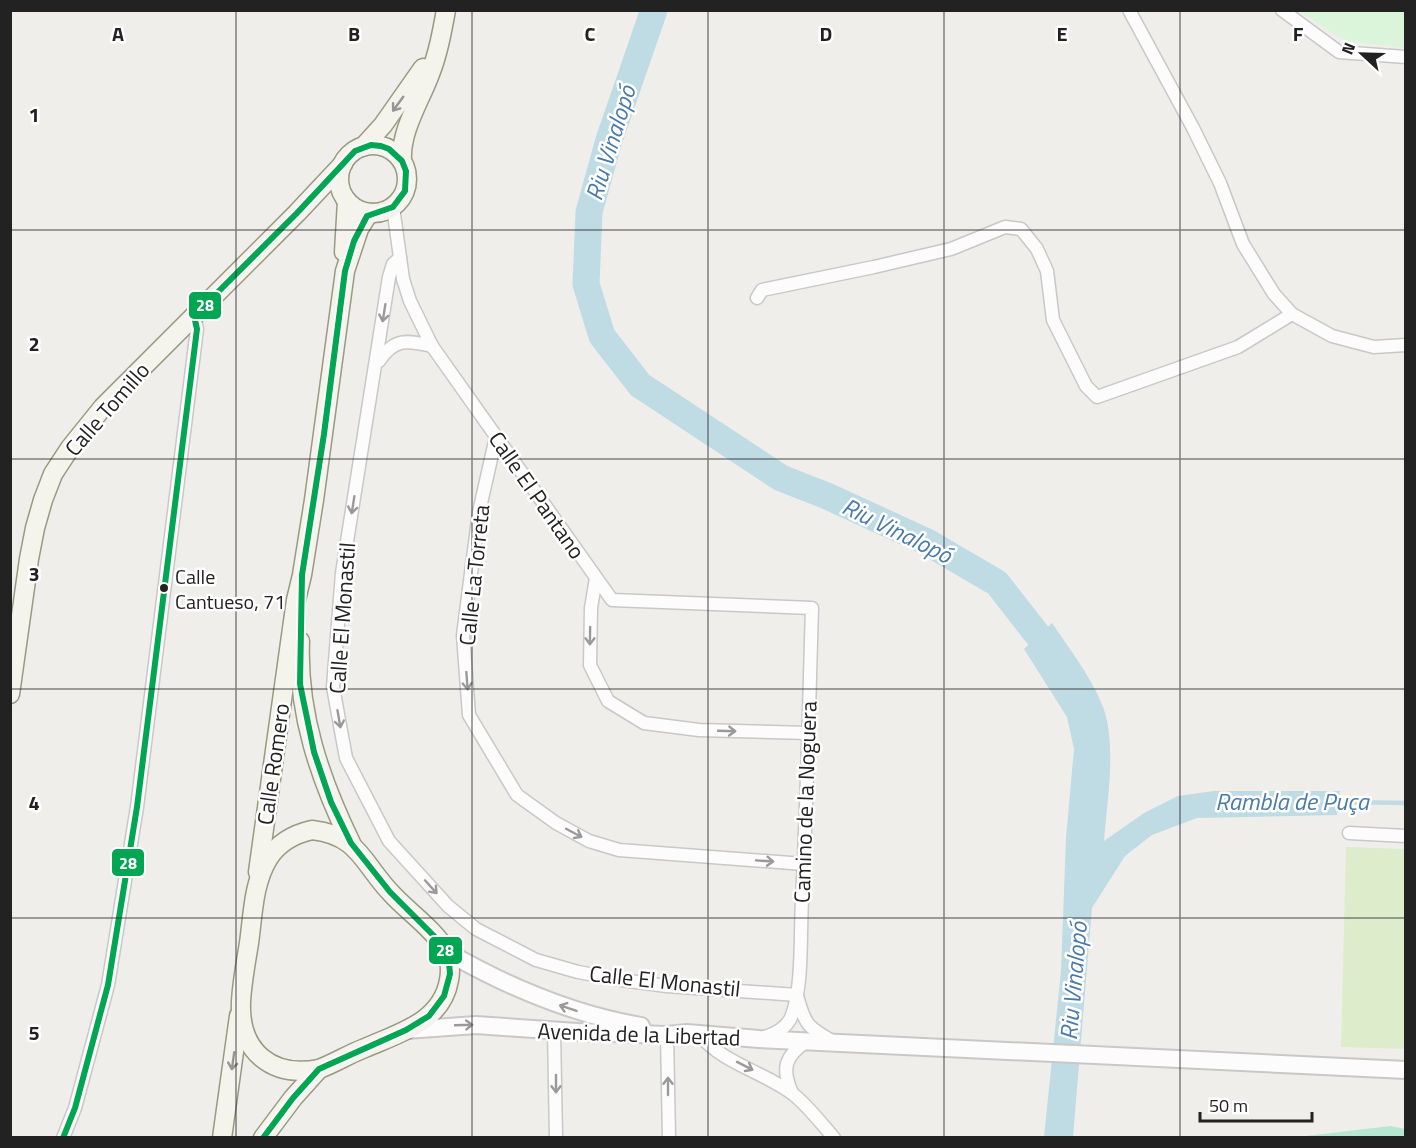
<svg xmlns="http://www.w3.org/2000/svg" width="1416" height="1148" font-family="'Titillium Web',sans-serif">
	<rect width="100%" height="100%" fill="#f0eeeb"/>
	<path fill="#ddeccb" d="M 1346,847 L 1405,849 L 1405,1049 L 1341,1047 Z"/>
	<path fill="#daf5da" d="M 1299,11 L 1405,11 L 1405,48 L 1345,41 Z"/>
	<path fill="#b7e6d2" d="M 1391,1126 L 1405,1129 L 1405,1137 L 1297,1137 Z"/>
	<path fill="#bfdbe3" d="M 1052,623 C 1069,648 1089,674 1101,702 C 1118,739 1107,801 1104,841 L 1144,813 L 1178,796 L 1214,791 L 1340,791 L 1337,815 L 1197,818 L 1152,835 L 1125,856 L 1092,908 L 1073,1137 L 1044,1137 L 1061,971 L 1066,838 L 1074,749 L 1067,717 L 1024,649 Z"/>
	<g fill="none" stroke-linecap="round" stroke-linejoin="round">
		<path stroke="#bfdbe3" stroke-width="4.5" d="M 1333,802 L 1406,803"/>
		<path stroke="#bfdbe3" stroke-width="27" d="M 654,10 L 609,140 L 589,212 L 586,284 L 602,336 L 640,385 L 781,478 L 827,496 L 927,542 L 997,583 L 1040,638 L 1059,667"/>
		<defs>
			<g id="minor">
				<path d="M 1129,10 L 1193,128 L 1220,183 L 1243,244 L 1274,294 L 1292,314 L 1332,336 L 1374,347 L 1406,345"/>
				<path d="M 1282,10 L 1339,52 L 1406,57"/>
				<path d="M 393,207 L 403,279 L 410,301 L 432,346 L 612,600 L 812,608 C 809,706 807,804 802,901 C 800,933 803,985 792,1015 C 788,1027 777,1033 765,1037"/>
				<path d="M 400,258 L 393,264 L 389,277 L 342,573 L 333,687 L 346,758 L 389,841 L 448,906 L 476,929 L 536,960 L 578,972 L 621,980 L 667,986 L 797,995"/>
				<path d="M 757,298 L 762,290 L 874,267 L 951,249 L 1005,227 L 1021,229 L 1037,249 L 1047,271 L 1053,320 L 1086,386 L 1097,397 L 1238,347 L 1292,314"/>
				<path d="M 379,361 C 394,338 407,340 432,346"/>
				<path d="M 496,437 L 479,512 L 463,635 L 469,715 L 517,795 L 556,823 L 589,841 L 619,850 L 804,864"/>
				<path d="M 596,578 L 591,608 L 590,665 L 608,701 L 644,723 L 699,730 L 808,733"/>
				<path d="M 1349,833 L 1406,836"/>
				<path d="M 798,999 C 805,1025 809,1028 832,1041"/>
				<path d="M 554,1031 L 556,1138"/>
				<path d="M 667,1035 L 669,1138"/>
				<path d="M 700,1035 C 722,1063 764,1072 793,1094 C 808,1106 821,1123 834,1138"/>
				<path d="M 792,1093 C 781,1068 785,1056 807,1041"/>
				<path d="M 63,1138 L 75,1108 L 108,985 L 137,807 L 197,329 L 194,316"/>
			</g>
			<g id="tertiary">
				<path d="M 447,952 C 508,987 571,1014 641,1026"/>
				<path d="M 406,1030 L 476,1025 L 577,1032 L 667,1035 L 687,1033 L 759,1039 L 1406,1070"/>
			</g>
			<g id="secondary">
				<circle cx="373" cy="179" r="34"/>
				<path d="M 363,147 L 383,125 L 423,68"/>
				<path d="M 402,161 C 400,131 420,101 430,74 C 438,54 442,32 446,10"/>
				<path d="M 344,252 L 347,201"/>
				<path d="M 300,641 C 297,713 320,779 351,843"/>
				<path d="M 10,694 L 29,559 L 35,528 L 43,500 L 53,474 L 70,448 L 103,407 L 297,213 L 343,164"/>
				<path d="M 312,830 C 359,835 363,864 391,893 C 406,910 435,930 445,949 C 450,957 451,970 449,980 C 442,1022 399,1033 365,1048 C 349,1054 335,1063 319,1069 C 272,1078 239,1052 241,1002 C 242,982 246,962 249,943 C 253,915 253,884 268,859 C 278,843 294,834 312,830 Z"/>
				<path d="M 258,872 L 296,600 L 302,575 L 314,500 L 345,271 L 359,229 L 367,216 L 372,213"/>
				<path d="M 222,1138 L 239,1016"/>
				<path d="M 263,1138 L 293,1098 L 319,1069"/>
			</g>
		</defs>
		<use href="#minor" stroke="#c9c8c7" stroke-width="15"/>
		<use href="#tertiary" stroke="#c9c8c7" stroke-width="20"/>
		<use href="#secondary" stroke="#999a82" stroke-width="21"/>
		<use href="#minor" stroke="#fdfcfc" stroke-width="12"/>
		<use href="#tertiary" stroke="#fdfcfc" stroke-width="16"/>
		<use href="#secondary" stroke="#f4f4ed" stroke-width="18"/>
		<defs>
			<path id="bus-1" d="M 63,1138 L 75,1108 L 108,985 L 137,807 L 197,329 L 194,316 L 297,213 L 355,151 L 371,145 L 381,146 L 389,149 L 402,161 L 406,171 L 405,191 L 393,207 L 367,216 L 354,241 L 345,271 L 324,434 L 302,575 L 300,684 L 314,752 L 331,802 L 351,843 L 390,892 L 444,946 L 449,962 L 450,974 L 444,996 L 429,1016 L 406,1030 L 319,1069 L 293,1098 L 263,1138"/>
		</defs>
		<use href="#bus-1" stroke="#fff" stroke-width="10"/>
		<use href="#bus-1" stroke="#00a651" stroke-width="6"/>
	</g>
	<defs><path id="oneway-shaft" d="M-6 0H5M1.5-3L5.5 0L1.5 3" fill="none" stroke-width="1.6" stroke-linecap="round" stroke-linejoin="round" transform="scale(1.5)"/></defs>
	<g stroke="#969692">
		<use href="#oneway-shaft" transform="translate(398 104) rotate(126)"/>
		<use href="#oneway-shaft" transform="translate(233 1061) rotate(98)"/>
	</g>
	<g stroke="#9a9a9a">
		<use href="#oneway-shaft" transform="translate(384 313) rotate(99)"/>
		<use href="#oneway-shaft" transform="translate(353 505) rotate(99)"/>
		<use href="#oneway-shaft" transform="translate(590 636) rotate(91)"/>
		<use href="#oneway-shaft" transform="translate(467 681) rotate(86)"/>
		<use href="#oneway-shaft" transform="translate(339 719) rotate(80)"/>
		<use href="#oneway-shaft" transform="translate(727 731) rotate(2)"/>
		<use href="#oneway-shaft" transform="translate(574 833) rotate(28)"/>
		<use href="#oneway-shaft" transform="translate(765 861) rotate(4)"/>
		<use href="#oneway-shaft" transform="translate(431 887) rotate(48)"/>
		<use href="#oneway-shaft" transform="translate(568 1008) rotate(-162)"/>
		<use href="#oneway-shaft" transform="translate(464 1025) rotate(-2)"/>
		<use href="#oneway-shaft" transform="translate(745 1066) rotate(27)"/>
		<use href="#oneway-shaft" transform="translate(556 1084) rotate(90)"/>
		<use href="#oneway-shaft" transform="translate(668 1086) rotate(-90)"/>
	</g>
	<path fill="none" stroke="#222" stroke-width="1.5" stroke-opacity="0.55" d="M 236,10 L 236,1138M 472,10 L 472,1138M 708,10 L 708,1138M 944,10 L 944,1138M 1180,10 L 1180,1138M 10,230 L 1406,230M 10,459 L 1406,459M 10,689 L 1406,689M 10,918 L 1406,918"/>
	<circle fill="#222" stroke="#fff" stroke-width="2" cx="164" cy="588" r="5"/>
	<g text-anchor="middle" stroke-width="5" stroke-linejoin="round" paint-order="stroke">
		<g font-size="20" fill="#222" stroke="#fff" text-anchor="start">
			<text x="175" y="584">Calle<tspan x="175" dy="25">Cantueso, 71</tspan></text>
		</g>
		<g font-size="22" fill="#222" stroke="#fff">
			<text transform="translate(107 409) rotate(-49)" y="8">Calle Tomillo</text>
			<text transform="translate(537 495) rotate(55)" y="8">Calle El Pantano</text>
			<text transform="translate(474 575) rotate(-84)" y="8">Calle La Torreta</text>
			<text transform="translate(342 618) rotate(-86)" y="8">Calle El Monastil</text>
			<text transform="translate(273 764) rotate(-82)" y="8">Calle Romero</text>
			<text transform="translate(805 802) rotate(-88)" y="8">Camino de la Noguera</text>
			<text transform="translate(665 981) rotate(6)" y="8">Calle El Monastil</text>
			<text transform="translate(639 1034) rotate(2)" y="8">Avenida de la Libertad</text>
		</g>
		<g font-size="24" font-style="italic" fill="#4a7aab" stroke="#fff">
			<text transform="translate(611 143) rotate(-73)" y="8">Riu Vinalopó</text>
			<text transform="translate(897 531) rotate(26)" y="8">Riu Vinalopó</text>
			<text x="1292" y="810">Rambla de Puça</text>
			<text transform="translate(1074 981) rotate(-85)" y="8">Riu Vinalopó</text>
		</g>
	</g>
	<g font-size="20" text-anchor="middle" font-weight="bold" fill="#222" stroke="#fff" stroke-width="5" stroke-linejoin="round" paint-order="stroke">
		<text x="118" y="41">A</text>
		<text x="354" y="41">B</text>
		<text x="590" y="41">C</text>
		<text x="826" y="41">D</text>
		<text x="1062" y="41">E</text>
		<text x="1298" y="41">F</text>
		<text x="34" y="122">1</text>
		<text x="34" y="351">2</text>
		<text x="34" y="581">3</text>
		<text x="34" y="810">4</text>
		<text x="34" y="1040">5</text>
	</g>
	<g stroke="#fff" stroke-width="2">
		<rect x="188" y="291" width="34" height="29" rx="6" fill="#00a651"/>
		<rect x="111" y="848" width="34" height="29" rx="6" fill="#00a651"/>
		<rect x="428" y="936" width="35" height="29" rx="6" fill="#00a651"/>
	</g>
	<g font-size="16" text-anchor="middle" font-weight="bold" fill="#fff">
		<text x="205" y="311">28</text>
		<text x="128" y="869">28</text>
		<text x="445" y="956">28</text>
	</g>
	<rect width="1416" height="1148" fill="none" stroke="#222222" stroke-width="24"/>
	<g transform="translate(1362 54) rotate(292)" stroke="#ffffff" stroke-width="4.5" paint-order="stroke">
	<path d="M0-4.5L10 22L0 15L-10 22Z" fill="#222222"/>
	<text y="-9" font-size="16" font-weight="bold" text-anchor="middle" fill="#222222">N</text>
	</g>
	<path d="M1200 1112v9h112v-9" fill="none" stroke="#222222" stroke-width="3"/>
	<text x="1209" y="1112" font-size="18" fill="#222222" stroke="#ffffff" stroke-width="4.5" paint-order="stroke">50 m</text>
</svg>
